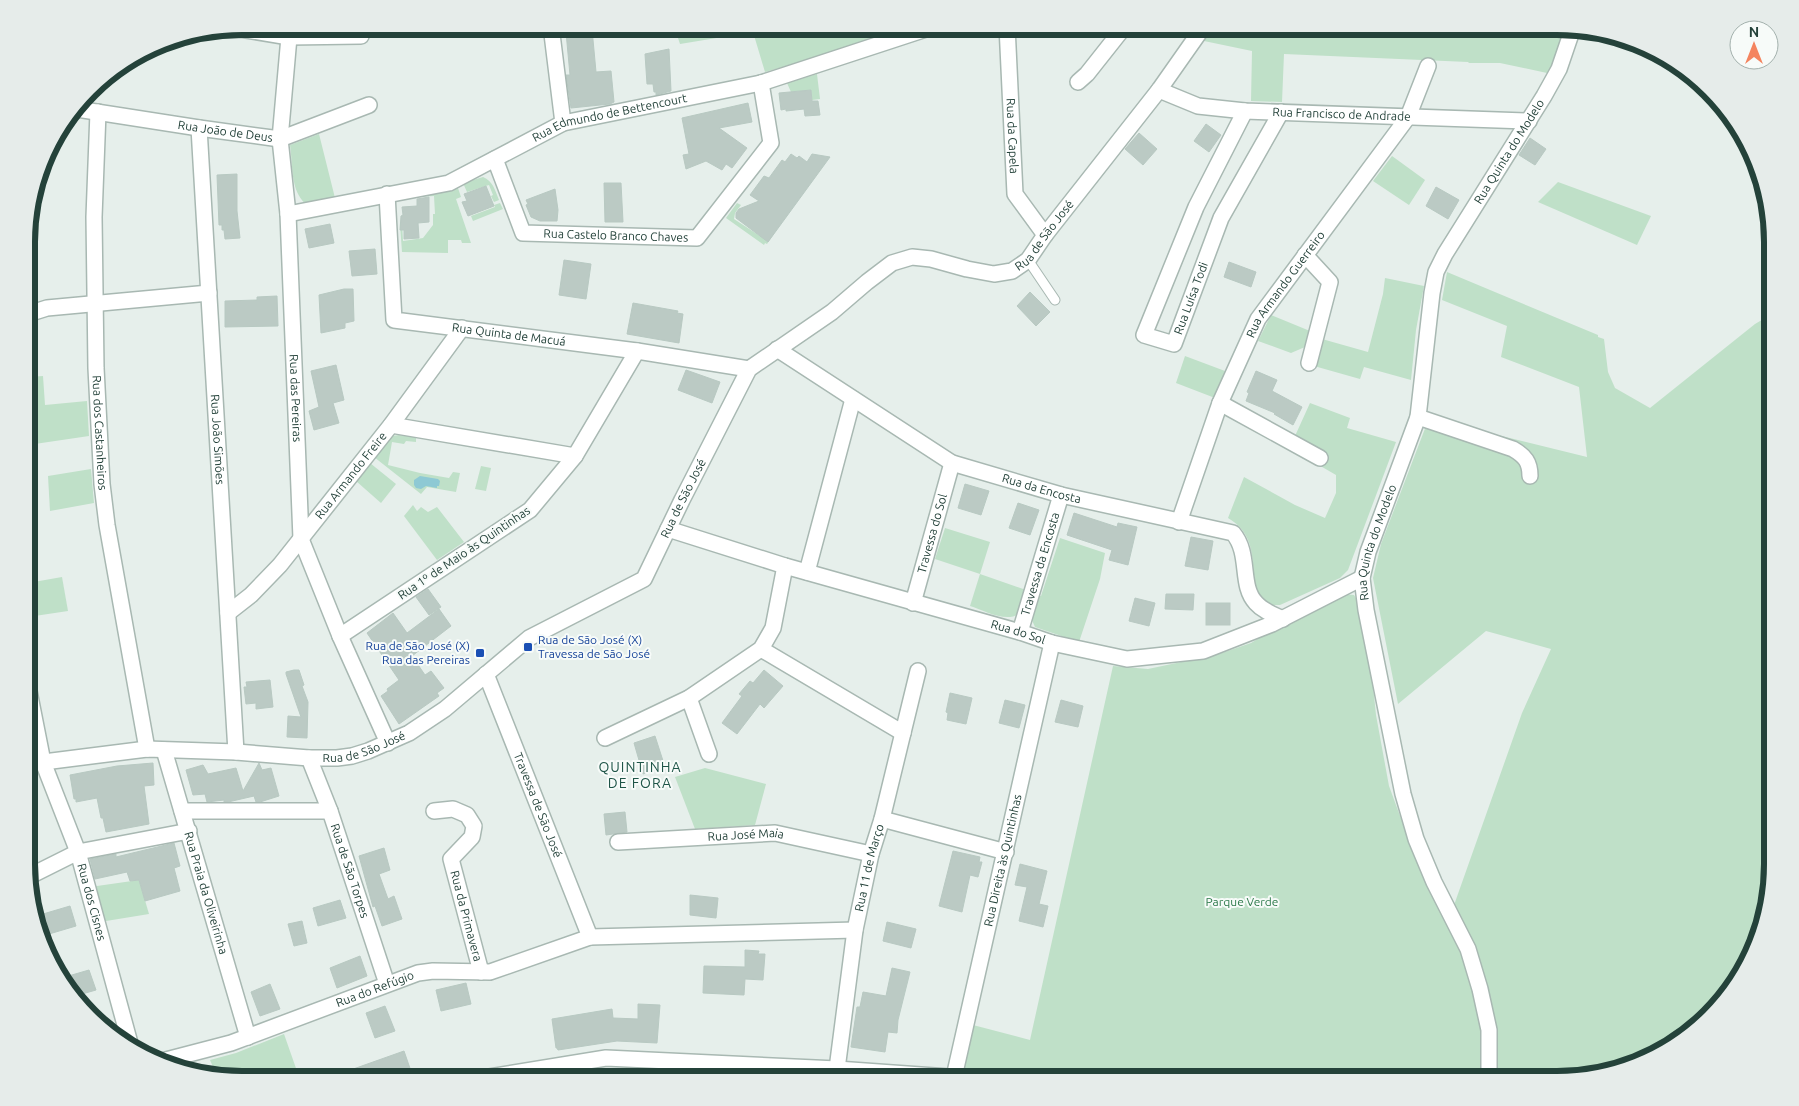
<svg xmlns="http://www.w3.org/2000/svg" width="1799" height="1106" font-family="Ubuntu,sans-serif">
	<rect width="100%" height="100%" fill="#e6efeb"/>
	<g fill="#bfe0c8">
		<path d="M 674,26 L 913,26 L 912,30 L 765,72 L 753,32 L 680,44 Z"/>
		<path d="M 1211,26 L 1557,26 L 1567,28 L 1559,56 L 1547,73 L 1500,63 L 1469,63 L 1468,62 L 1284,54 L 1282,102 L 1251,101 L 1252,51 L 1204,41 L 1205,35 Z"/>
		<path d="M 817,74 L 820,99 L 812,100 L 811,90 L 791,92 L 787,83 Z"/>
		<path d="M 319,134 L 335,198 L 306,204 C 290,191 293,164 290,145 Z"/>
		<path d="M 1392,156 L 1425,180 L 1409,205 L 1373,181 Z"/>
		<path d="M 483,177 C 493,181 495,190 499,200 L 494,202 L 491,196 L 493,195 L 489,185 L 467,192 L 463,183 Z"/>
		<path d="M 1558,182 L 1651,216 L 1637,245 L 1538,202 Z"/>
		<path d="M 457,185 L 461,197 L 456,199 L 471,243 L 462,243 L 461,240 L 448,240 L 448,253 L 402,252 L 400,224 L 402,223 L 403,241 L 423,238 L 433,225 L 433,214 L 435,214 L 434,196 L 418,197 Z"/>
		<path d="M 500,203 L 503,209 L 473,221 L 471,216 L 495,207 L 494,205 Z"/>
		<path d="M 737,203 L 741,205 L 735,213 L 734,219 L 760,236 L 772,220 L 770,229 L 775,232 L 767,244 L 765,243 L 764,245 L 726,218 Z"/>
		<path d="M 1447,272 L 1598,335 L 1598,337 L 1604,339 L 1608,372 L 1615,388 L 1650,408 L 1755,324 L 1772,314 L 1772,878 L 1761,933 L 1737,984 L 1665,1051 L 1571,1079 L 1496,1079 L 1453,908 L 1522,713 L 1551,649 L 1486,631 L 1398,704 L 1373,578 L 1381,544 L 1429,418 L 1587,457 L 1579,387 L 1501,357 L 1507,326 L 1442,300 Z"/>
		<path d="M 1385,278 L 1424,286 L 1416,330 L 1411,380 L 1364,367 L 1360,379 L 1314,366 L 1322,339 L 1368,352 L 1383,294 Z"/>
		<path d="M 1271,315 L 1310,331 L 1305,347 L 1291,353 L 1258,341 Z"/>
		<path d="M 1185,356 L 1225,371 L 1215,398 L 1176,383 Z"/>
		<path d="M 43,376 L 45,405 L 87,401 L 89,436 L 28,445 L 28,377 Z"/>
		<path d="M 1310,403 L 1350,418 L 1347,428 L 1396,442 L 1348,570 L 1340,578 L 1280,605 L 1267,605 C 1242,580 1267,541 1228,518 L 1244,477 L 1295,505 L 1325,518 L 1336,493 L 1336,475 L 1317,464 L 1324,451 L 1295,436 Z"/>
		<path d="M 399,435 L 416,437 L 416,442 L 406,441 L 404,444 L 392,442 L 388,465 L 420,473 L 449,478 L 453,472 L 460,473 L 456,492 L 427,487 L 421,494 L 374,457 L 392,436 Z"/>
		<path d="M 370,463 L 396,484 L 381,503 L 356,481 Z"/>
		<path d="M 481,466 L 491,468 L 486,491 L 475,489 Z"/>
		<path d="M 91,469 L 94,503 L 50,511 L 48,476 Z"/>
		<path d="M 413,505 L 417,511 L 421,507 L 428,512 L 437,507 L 464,542 L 437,560 L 404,516 Z"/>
		<path d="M 945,528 L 990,542 L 980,574 L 1026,590 L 1018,614 C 1006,623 983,610 970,606 L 980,574 L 935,559 Z"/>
		<path d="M 1060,538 L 1105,553 L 1100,579 L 1079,642 L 1035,627 L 1031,618 L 1037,595 L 1041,596 Z"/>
		<path d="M 62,577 L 68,611 L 28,617 L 28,583 Z"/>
		<path d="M 1343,594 L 1354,595 L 1362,608 L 1371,666 L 1376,715 L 1389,786 L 1406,832 L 1430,891 L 1463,949 L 1485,1033 L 1484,1079 L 1003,1079 L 1003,1071 L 962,1069 L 973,1025 L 1030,1040 L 1113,666 L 1148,669 L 1219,654 L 1251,643 L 1271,631 L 1315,611 L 1333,598 Z"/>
		<path d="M 705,768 L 766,784 L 755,825 L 695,829 L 675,777 Z"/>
		<path d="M 139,880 L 149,914 L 100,922 L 90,887 Z"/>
		<path d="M 284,1034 L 298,1074 L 308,1071 L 311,1080 L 242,1080 L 217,1076 L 210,1060 L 236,1053 Z"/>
		<path d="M 709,1073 L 742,1075 L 741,1080 L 709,1080 Z"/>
	</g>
	<path fill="#8ec9d4" d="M 420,476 L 438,479 L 440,481 L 439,486 L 437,486 L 437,488 L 426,486 L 421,489 L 416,488 L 414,485 L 414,480 Z"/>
	<g fill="#bbcac4" stroke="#b8c9c2">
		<path d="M 592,29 L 596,72 L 611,71 L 614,102 L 610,104 L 571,108 L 566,75 L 570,75 L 566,32 Z"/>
		<path d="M 669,49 L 671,91 L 656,95 L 656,92 L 654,92 L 653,84 L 647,84 L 645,54 Z"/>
		<path d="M 811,90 L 812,101 L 818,101 L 820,115 L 805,116 L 804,109 L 786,111 L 786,109 L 781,110 L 779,93 Z"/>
		<path d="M 748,103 L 752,122 L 719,128 L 747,148 L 732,168 L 726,164 L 722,170 L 706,161 L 686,169 L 683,155 L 689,154 L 682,118 Z"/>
		<path d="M 1206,124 L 1221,135 L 1209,152 L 1194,141 Z"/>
		<path d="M 1139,133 L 1157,149 L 1143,165 L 1125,149 Z"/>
		<path d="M 1530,138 L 1546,149 L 1535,165 L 1519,155 Z"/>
		<path d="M 791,154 L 797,158 L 799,156 L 807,162 L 812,154 L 830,157 L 768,242 L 736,218 L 736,213 L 739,209 L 759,201 L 750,195 L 764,176 L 769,178 L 782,160 L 785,162 Z"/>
		<path d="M 237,174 L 237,211 L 240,238 L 225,239 L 224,230 L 222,230 L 222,225 L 219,225 L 217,175 Z"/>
		<path d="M 604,183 L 621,183 L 623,222 L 605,222 Z"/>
		<path d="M 486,186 L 494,206 L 468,216 L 462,202 L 467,201 L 464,194 Z"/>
		<path d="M 1436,187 L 1459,200 L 1448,219 L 1426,206 Z"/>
		<path d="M 555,189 L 558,210 L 557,221 L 540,221 L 531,217 L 526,205 L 528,204 L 526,200 Z"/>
		<path d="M 429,197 L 429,222 L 418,223 L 419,238 L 404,239 L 404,230 L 400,230 L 401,216 L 403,215 L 402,207 L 417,206 L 417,199 Z"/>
		<path d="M 330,224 L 334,243 L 309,248 L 305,229 Z"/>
		<path d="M 375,249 L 377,274 L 352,276 L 349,251 Z"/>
		<path d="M 564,260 L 591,264 L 586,299 L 559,295 Z"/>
		<path d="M 1229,262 L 1256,272 L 1251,287 L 1224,277 Z"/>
		<path d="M 344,289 L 353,289 L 354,321 L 345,323 L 345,328 L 321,333 L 319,295 Z"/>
		<path d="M 1030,292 L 1050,312 L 1036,326 L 1017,306 Z"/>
		<path d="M 277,296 L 278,326 L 225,327 L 225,301 L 257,300 L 257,297 Z"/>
		<path d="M 633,303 L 678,311 L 677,313 L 683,314 L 679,343 L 627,334 Z"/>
		<path d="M 336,365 L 344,400 L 333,403 L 339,423 L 314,430 L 309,411 L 319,407 L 311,371 Z"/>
		<path d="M 686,370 L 720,382 L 712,403 L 678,390 Z"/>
		<path d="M 1256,371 L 1277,380 L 1272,391 L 1302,407 L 1293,425 L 1274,414 L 1275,413 L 1246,401 L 1249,393 L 1247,392 Z"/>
		<path d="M 965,484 L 989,491 L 981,515 L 958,508 Z"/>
		<path d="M 1018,503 L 1039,510 L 1030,535 L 1009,528 Z"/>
		<path d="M 1074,513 L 1117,527 L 1118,523 L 1137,527 L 1128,565 L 1109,560 L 1112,550 L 1067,535 Z"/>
		<path d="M 1191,537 L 1213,541 L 1208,570 L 1185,566 Z"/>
		<path d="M 428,589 L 441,607 L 429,615 L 416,597 Z"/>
		<path d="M 1166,594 L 1194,594 L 1193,610 L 1165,609 Z"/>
		<path d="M 1135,598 L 1155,603 L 1149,626 L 1129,621 Z"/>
		<rect x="1206" y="603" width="24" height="22"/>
		<path d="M 439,609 L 451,626 L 412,656 L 425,675 L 431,671 L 444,688 L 437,693 L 439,696 L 399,724 L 381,696 L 388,691 L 387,689 L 399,680 L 367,633 L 393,613 L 407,633 Z"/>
		<path d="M 294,670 L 299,670 L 304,685 L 302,686 L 308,702 L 307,738 L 287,737 L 288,716 L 301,717 L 286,674 L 286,672 Z"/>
		<path d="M 764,670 L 783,686 L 764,708 L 760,704 L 737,734 L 722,723 L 742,696 L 739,694 L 750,681 L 753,683 Z"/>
		<path d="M 270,680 L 273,707 L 256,709 L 256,703 L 246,704 L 244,687 L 247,687 L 246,682 Z"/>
		<path d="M 950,693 L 972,698 L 966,724 L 947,720 L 948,713 L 946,712 Z"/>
		<path d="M 1005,700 L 1025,705 L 1019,728 L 999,723 Z"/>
		<path d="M 1061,700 L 1083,706 L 1078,727 L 1055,722 Z"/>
		<path d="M 655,736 L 665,767 L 643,774 L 634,743 Z"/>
		<path d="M 153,763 L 154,785 L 144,786 L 149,824 L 106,832 L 103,818 L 101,818 L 97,798 L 76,802 L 76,799 L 74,799 L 70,775 L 117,766 Z"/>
		<path d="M 259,763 L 262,770 L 271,768 L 279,796 L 260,802 L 256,802 L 254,796 L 228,802 L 224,802 L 224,800 L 207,802 L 205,794 L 193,795 L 186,770 L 203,765 L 208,774 L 236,768 L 243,791 Z"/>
		<path d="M 625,812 L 627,832 L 606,835 L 604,814 Z"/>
		<path d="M 174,843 L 180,866 L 174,868 L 180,891 L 145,901 L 139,880 L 130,881 L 127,872 L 95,879 L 90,859 L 116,854 L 116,857 Z"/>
		<path d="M 384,848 L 390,870 L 379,874 L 388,899 L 394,896 L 402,919 L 382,926 L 375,906 L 373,907 L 359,856 Z"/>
		<path d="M 953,851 L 980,857 L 979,862 L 982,862 L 978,877 L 970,875 L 962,912 L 939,906 Z"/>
		<path d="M 1020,864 L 1047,871 L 1039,904 L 1048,906 L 1043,927 L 1019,921 L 1027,887 L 1015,885 Z"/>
		<path d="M 690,895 L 718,898 L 716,918 L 690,915 Z"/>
		<path d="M 340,900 L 346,918 L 318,926 L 313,908 Z"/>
		<path d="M 70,906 L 76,926 L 49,934 L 43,914 Z"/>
		<path d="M 302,921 L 307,943 L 294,946 L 288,924 Z"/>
		<path d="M 887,922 L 916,929 L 911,948 L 883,941 Z"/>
		<path d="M 745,950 L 759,951 L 758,954 L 765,954 L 763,980 L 745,979 L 744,995 L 703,993 L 704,966 L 745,967 Z"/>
		<path d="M 360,956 L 367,976 L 337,988 L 330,968 Z"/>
		<path d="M 892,968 L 910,972 L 898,1020 L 897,1033 L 888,1032 L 885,1052 L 851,1047 L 857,1007 L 860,1007 L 863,992 L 886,996 Z"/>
		<path d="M 89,970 L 96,990 L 75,996 L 68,989 L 65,977 Z"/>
		<path d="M 466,983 L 471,1004 L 441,1011 L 436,990 Z"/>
		<path d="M 270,984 L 280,1009 L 260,1016 L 251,992 Z"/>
		<path d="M 638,1004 L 660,1005 L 657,1043 L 617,1041 L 558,1050 L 557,1048 L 556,1048 L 552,1019 L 612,1009 L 613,1018 L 638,1019 Z"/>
		<path d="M 385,1006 L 395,1031 L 375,1038 L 366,1013 Z"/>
		<path d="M 404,1051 L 413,1077 L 405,1080 L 329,1080 L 328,1078 Z"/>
	</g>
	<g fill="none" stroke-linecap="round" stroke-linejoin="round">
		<defs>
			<path id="service" d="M 1028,260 L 1055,300"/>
			<g id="minor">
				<path d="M 551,26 L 563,123"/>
				<path id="s1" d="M 1007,26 L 1015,194 L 1045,235"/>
				<path d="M 234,28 L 289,37 L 361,36"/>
				<path id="s2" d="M 289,37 L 280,139 L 288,214 L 301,539 L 340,636 L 388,743"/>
				<path d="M 1078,82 L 1087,74 L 1125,26"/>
				<path id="s3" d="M 1159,90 L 1198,106 L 1245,111 L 1529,121"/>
				<path id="s4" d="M 77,109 L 199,128 L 280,139 L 369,105"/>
				<path id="s5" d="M 1245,111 L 1196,207 L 1144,335 L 1174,344 L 1221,218 L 1281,112"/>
				<path id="s6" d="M 98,112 L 94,217 L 96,368 L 102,484 L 107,525 L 147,749"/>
				<path id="s7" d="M 199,128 L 236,752"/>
				<path id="s8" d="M 495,159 L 523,233 L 697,238 L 771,143 L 761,83"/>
				<path id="s9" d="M 387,194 L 394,320 L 637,351 L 749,369"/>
				<path id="s10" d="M 288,214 L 449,183 L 563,123 L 761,83 L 935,26"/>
				<path d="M 1305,255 L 1330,282 L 1309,363"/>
				<path d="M 28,314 L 47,308 L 209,293"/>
				<path id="s11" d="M 777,349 L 952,463 L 1061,495 L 1233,533 C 1251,554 1239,585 1256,603 C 1263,611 1274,615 1283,619"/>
				<path d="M 1220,403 L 1320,458"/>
				<path d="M 1418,417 L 1513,449 C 1525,456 1530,462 1530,476"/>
				<path d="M 391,425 L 575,456"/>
				<path id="s12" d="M 1179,522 L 1220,403 L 1258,319 L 1408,117 L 1428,66"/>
				<path id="s13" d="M 668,529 L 785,566 L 1020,632 L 1052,643 L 1127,659 L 1203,651 L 1272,624 L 1362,578"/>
				<path d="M 807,572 L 853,399"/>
				<path id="s14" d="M 913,603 L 952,463"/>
				<path id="s15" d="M 228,613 L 251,595 L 280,565 L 391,425 L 462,328"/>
				<path id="s16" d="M 1020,632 L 1061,495"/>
				<path d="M 340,636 L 530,510 L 575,456 L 637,351"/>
				<path d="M 761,649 L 903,733"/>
				<path id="s17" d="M 486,674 L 590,937"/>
				<path id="s18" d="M 28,686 L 43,762 L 78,852 L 131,1047"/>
				<path d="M 689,698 L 709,754"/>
				<path d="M 605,738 L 689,698 L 761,649 L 773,628 L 785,566"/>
				<path id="s19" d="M 164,750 L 248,1037"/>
				<path id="s20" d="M 309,758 L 330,811 L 387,984"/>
				<path id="s21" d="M 28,764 L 147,749 L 236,752 L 309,758 L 337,758 L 352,756 L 368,751 L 409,733 L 445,709 L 529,638 L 644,579 L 682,500 L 749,369 L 832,312 L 867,282 L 892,263 L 912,257 L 931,259 L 967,269 L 994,274 L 1012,271 L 1028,260 L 1045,235 L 1159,90 L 1204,26"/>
				<path d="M 182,811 L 330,811"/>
				<path id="s22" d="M 434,811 L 453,809 L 467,815 L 474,826 L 472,837 L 451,859 L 481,972"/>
				<path d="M 882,819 L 1006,852"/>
				<path id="s23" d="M 618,842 L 775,833 L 871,854"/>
				<path d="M 28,877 L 78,852 L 189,831"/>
				<path id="s24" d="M 162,1061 L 231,1043 L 418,973 L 433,971 L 490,972 L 590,937 L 855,930"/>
				<path id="s25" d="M 837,1069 L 855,930 L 871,854 L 882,819 L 918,671"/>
				<path id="s26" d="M 954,1077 L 1052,643"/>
				<path d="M 471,1080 L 606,1058 L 837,1069 L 977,1079"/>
			</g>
			<g id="tertiary">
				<path id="s27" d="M 1489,1079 L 1489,1030 L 1480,989 L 1468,949 L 1434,882 L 1416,839 L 1403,794 L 1366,610 L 1362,578 L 1368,552 L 1418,417 L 1432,293 L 1436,272 L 1445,254 L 1544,96 L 1559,69 L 1573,28"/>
			</g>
		</defs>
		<use href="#service" stroke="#a8b8b2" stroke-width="11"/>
		<use href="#minor" stroke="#a8b8b2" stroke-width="18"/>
		<use href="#tertiary" stroke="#a8b8b2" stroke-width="18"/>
		<use href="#service" stroke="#fff" stroke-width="9"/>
		<use href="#minor" stroke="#fff" stroke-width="15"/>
		<use href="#tertiary" stroke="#fff" stroke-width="15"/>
	</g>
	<g fill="#1a4fb4" stroke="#f7fbf9" stroke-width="2">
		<rect x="523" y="642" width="10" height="10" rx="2.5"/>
		<rect x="475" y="648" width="10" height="10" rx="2.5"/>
	</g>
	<g text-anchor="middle" stroke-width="4" stroke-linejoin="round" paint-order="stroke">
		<g font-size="12" fill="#24423a" stroke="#f7fbf9">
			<text dy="4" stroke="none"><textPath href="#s3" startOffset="186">Rua Francisco de Andrade</textPath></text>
			<text dy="4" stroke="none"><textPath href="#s10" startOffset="339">Rua Edmundo de Bettencourt</textPath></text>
			<text dy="4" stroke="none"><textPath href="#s4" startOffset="150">Rua João de Deus</textPath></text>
			<text dy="4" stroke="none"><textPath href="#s1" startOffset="110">Rua da Capela</textPath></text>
			<text dy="4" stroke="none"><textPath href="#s27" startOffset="979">Rua Quinta do Modelo</textPath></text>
			<text dy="4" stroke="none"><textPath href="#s21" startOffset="1254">Rua de São José</textPath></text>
			<text dy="4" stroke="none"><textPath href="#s8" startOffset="172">Rua Castelo Branco Chaves</textPath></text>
			<text dy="4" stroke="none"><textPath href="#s12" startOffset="262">Rua Armando Guerreiro</textPath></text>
			<text dy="4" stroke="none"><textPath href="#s5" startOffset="326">Rua Luísa Todi</textPath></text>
			<text dy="4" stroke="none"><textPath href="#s9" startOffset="242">Rua Quinta de Macuá</textPath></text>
			<text dy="4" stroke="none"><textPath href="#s2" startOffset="362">Rua das Pereiras</textPath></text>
			<text dy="4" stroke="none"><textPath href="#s6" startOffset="321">Rua dos Castanheiros</textPath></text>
			<text dy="4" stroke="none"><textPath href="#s7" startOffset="312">Rua João Simões</textPath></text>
			<text dy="4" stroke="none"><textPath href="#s15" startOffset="185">Rua Armando Freire</textPath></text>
			<text dy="4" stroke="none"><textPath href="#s11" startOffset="302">Rua da Encosta</textPath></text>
			<text dy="4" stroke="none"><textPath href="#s21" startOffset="759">Rua de São José</textPath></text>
			<text dy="4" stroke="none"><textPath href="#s14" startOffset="72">Travessa do Sol</textPath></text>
			<text dy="4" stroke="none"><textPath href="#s27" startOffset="559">Rua Quinta do Modelo</textPath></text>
			<text transform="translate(464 553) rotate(-34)" y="4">Rua 1º de Maio às Quintinhas</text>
			<text dy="4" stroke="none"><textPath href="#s16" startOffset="71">Travessa da Encosta</textPath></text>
			<text dy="4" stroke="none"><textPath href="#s13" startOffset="365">Rua do Sol</textPath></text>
			<text dy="4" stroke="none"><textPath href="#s21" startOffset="339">Rua de São José</textPath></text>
			<text dy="4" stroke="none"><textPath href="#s17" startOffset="141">Travessa de São José</textPath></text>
			<text dy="4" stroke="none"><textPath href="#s23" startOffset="128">Rua José Maia</textPath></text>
			<text dy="4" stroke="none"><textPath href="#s26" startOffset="222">Rua Direita às Quintinhas</textPath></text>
			<text dy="4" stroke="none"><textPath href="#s25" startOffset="204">Rua 11 de Março</textPath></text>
			<text dy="4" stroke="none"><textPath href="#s20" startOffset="120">Rua de São Torpes</textPath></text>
			<text dy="4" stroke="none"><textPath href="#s19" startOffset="149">Rua Praia da Oliveirinha</textPath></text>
			<text dy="4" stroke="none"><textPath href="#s18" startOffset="226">Rua dos Cisnes</textPath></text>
			<text dy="4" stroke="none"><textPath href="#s22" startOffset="148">Rua da Primavera</textPath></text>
			<text dy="4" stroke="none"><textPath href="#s24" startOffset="225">Rua do Refúgio</textPath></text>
		</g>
		<g font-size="12" fill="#164399" stroke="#f7fbf9" text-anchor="start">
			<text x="538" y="644">Rua de São José (X)<tspan x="538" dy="14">Travessa de São José</tspan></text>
			<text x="470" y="650" text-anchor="end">Rua de São José (X)<tspan x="470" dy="14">Rua das Pereiras</tspan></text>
		</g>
		<g font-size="12" fill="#2d7a4b" stroke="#f7fbf9">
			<text x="1242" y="906">Parque Verde</text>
		</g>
		<g font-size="14" letter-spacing="1" fill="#1f5548" stroke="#f7fbf9">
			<text x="640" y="772">QUINTINHA<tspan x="640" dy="16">DE FORA</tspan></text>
		</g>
	</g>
	<path d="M0 0H1799V1106H0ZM242 35H1557A207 207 0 0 1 1764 242V864A207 207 0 0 1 1557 1071H242A207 207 0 0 1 35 864V242A207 207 0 0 1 242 35Z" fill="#e6ecea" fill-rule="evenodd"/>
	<path fill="none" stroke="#24423a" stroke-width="6" d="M242 35H1557A207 207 0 0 1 1764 242V864A207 207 0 0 1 1557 1071H242A207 207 0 0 1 35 864V242A207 207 0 0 1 242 35Z"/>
	<g transform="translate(1754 45)"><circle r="24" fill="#f7fbf9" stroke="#a3b1ad"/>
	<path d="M0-4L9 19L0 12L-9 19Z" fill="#f4845f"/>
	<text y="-8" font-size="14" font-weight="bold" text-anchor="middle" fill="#24423a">N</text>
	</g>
</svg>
